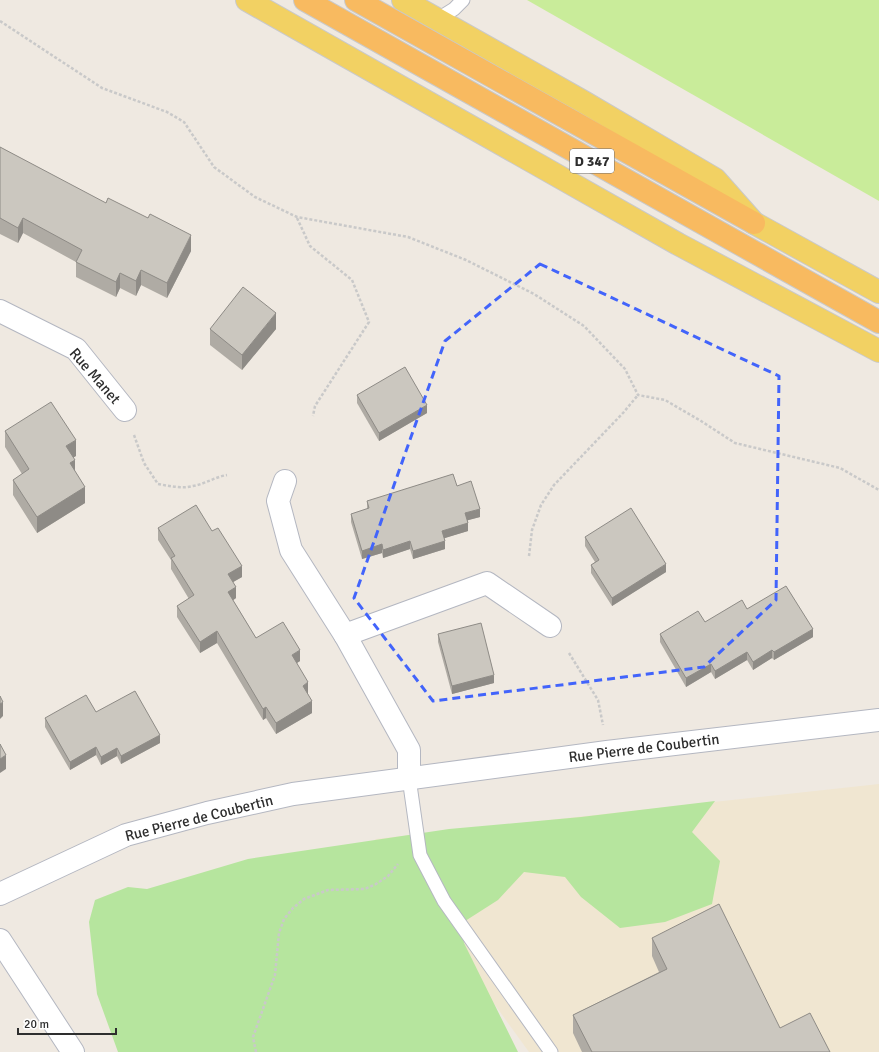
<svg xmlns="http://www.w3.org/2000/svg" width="879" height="1052" font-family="Signika,sans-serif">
	<rect width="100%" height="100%" fill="#efe9e1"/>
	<path fill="#f0e6d1" d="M 879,784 L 879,1052 L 529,1052 L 375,839 Z"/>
	<path fill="#b6e59e" d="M 715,801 L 692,832 L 720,861 L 712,904 L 665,922 L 620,928 L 581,897 L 565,877 L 524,872 L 498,900 L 462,923 L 464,943 L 518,1052 L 118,1052 L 97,994 L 89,922 L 95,900 L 128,887 L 147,889 L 248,859 L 449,829 L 581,817 Z"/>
	<path fill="#c9ec9a" d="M 527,0 L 879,0 L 879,201 Z"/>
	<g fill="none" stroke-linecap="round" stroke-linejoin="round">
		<defs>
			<g id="service">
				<path d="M 438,19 L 454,9 L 463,0"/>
				<path d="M 409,778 L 420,855 L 444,901 L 551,1052"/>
			</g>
			<g id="minor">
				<path d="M 0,311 L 76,349 L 125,410"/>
				<path d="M 285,481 L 278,501 L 291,550 L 345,635 L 409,750 L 409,778"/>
				<path d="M 345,635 L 487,583 L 550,626"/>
				<path d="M 0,894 L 126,835 L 207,813 L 293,794 L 607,752 L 879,720"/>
				<path d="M 0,940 L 73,1052"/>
			</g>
			<g id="primary">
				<path d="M 247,0 L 678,244 L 879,351"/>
				<path d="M 403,0 L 582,101 L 715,179 L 754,223 L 879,292"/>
			</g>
			<g id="trunk">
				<path d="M 305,0 L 879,322"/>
				<path d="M 356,0 L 754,223"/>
			</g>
		</defs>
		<use href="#service" stroke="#b4b7c1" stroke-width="15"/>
		<use href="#minor" stroke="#b4b7c1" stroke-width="24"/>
		<use href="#primary" stroke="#c9c9c9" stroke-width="24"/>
		<use href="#trunk" stroke="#c9c9c9" stroke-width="24"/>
		<g stroke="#c9c9c9" stroke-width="2.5" stroke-dasharray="3 2" stroke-linecap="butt">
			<path d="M 0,21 L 102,88 L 167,112 L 184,122 L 214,167 L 255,197 L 297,217 L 408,237 L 466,260 L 534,294 L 584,326 L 625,369 L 638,395 L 665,400 L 701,421 L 735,443 L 840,468 L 879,490"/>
			<path d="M 297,218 L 310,246 L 352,280 L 369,322 L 315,406 L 313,416"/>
			<path d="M 134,435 L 144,463 L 158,484 C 170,486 182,489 193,486 C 205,484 215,477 227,475"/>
			<path d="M 529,556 L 532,530 L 541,505 L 554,485 L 623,413 L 638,395"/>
			<path d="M 569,653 L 598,700 L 603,725"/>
			<path d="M 256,1052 L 253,1037 L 275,975 L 279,933 L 284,919 L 293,908 L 304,899 L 328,890 L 365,889 L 376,884 L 388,876 L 398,864"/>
		</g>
		<use href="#service" stroke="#fff" stroke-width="13"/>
		<use href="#minor" stroke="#fff" stroke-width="22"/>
		<use href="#primary" stroke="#f2d163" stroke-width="22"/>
		<use href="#trunk" stroke="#f8ba60" stroke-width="22"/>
	</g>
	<g fill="#afaba4">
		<path d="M 0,147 L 191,251 L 167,298 L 141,285 L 136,296 L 120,288 L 116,297 L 76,277 L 76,262 L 23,233 L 18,243 L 0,234 Z"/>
		<path d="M 210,329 L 276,329 L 242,370 L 210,345 Z"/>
		<path d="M 357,395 L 427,413 L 379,441 L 357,403 Z"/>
		<path d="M 5,431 L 76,456 L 73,457 L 75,472 L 85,503 L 37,533 L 13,495 L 13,480 L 22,474 L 5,447 Z"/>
		<path d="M 457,486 L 480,517 L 468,520 L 468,531 L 444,538 L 445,549 L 413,559 L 410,549 L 383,558 L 382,553 L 362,559 L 351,522 L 351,514 L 367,509 L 367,501 Z"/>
		<path d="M 158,528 L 212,531 L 242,577 L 233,582 L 236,598 L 233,600 L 256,638 L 300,661 L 297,663 L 308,694 L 312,713 L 276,734 L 266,718 L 263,720 L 217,643 L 200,653 L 177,617 L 177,606 L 189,599 L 171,569 L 171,560 L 158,540 Z"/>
		<path d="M 585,537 L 666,572 L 612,606 L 591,573 L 591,565 L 595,562 L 585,546 Z"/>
		<path d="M 747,609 L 813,637 L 774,660 L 772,658 L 753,670 L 747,660 L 715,679 L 711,672 L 686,687 L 660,642 L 660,634 L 705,622 Z"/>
		<path d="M 438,634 L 494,683 L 452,694 L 438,642 Z"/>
		<path d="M 96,712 L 160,743 L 121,764 L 117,756 L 101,765 L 96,755 L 70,770 L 45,727 L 45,718 Z"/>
		<path d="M 652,938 L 780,1028 L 830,1052 L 582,1052 L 573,1033 L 573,1015 L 659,972 L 652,956 Z"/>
	</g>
	<g fill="#8e8b86">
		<path d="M 23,218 L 23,233 L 18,243 L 18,228 Z"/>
		<path d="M 191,235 L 191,251 L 167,298 L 167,283 Z"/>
		<path d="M 141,270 L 141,285 L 136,296 L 136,281 Z"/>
		<path d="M 120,273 L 120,288 L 116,297 L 116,282 Z"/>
		<path d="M 276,313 L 276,329 L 242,370 L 242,355 Z"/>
		<path d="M 427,405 L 427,413 L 379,441 L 379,433 Z"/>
		<path d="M 76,440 L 76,456 L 66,462 L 66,446 Z"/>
		<path d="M 75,460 L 75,476 L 70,463 Z"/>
		<path d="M 85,487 L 85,503 L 37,533 L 37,517 Z"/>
		<path d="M 480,509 L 480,517 L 465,521 L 465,513 Z"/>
		<path d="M 468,523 L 468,531 L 442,539 L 442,531 Z"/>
		<path d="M 410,541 L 410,549 L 383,558 L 383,550 Z"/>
		<path d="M 445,541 L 445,549 L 413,559 L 413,551 Z"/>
		<path d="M 382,544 L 382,553 L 362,559 L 362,551 Z"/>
		<path d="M 666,564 L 666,572 L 612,606 L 612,598 Z"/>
		<path d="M 242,566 L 242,577 L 228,585 L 228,574 Z"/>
		<path d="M 236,587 L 236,598 L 228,604 L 228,592 Z"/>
		<path d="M 813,629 L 813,637 L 774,660 L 774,652 Z"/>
		<path d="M 217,631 L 217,643 L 200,653 L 200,642 Z"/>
		<path d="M 300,650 L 300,661 L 292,666 L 292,655 Z"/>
		<path d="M 772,650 L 772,658 L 753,670 L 753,662 Z"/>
		<path d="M 747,652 L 747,660 L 715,679 L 715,671 Z"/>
		<path d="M 711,664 L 711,672 L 686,687 L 686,678 Z"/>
		<path d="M 494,675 L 494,683 L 452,694 L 452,686 Z"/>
		<path d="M 308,682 L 308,694 L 303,697 L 303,686 Z"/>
		<path d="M 312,701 L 312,713 L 276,734 L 276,723 Z"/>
		<path d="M 3,702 L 3,716 L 0,719 L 0,704 Z"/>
		<path d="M 266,707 L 266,718 L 263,720 L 263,709 Z"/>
		<path d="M 160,735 L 160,743 L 121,764 L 121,756 Z"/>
		<path d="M 96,747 L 96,755 L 70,770 L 70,762 Z"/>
		<path d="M 117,748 L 117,756 L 101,765 L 101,757 Z"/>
		<path d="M 6,755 L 6,769 L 0,773 L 0,759 Z"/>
	</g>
	<g fill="#cbc7bf" stroke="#8e8b86">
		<path d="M 0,147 L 106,203 L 108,198 L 148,218 L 150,214 L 191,235 L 167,283 L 141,270 L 136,281 L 120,273 L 116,282 L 76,262 L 82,250 L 23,218 L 18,228 L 0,218 Z"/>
		<path d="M 243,287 L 276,313 L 242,355 L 210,329 Z"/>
		<path d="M 405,367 L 427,405 L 379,433 L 357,395 Z"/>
		<path d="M 51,402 L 76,440 L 66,446 L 75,460 L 70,463 L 85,487 L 37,517 L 13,480 L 29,469 L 5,431 Z"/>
		<path d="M 453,474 L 457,486 L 471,481 L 480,509 L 465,513 L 468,523 L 442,531 L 445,541 L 413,551 L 410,541 L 383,550 L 382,544 L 362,551 L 351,514 L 369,508 L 367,501 Z"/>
		<path d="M 196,505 L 212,531 L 218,528 L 242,566 L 228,574 L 236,587 L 228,592 L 256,638 L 283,622 L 300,650 L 292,655 L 308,682 L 303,686 L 312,701 L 276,723 L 266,707 L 263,709 L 217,631 L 200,642 L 177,606 L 194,595 L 171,558 L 175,556 L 158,528 Z"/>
		<path d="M 631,508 L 666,564 L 612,598 L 591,565 L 599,560 L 585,537 Z"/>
		<path d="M 786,586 L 813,629 L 774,652 L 772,650 L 753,662 L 747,652 L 715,671 L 711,664 L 686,678 L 660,634 L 698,611 L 705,622 L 742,600 L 747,609 Z"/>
		<path d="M 481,623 L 494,675 L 452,686 L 438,634 Z"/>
		<path d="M 135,691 L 160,735 L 121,756 L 117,748 L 101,757 L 96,747 L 70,762 L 45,718 L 86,695 L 96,712 Z"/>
		<path d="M 0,696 L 3,702 L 0,704 Z"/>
		<path d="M 0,744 L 6,755 L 0,759 Z"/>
		<path d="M 719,904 L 780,1028 L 810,1013 L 830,1052 L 592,1052 L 573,1015 L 667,969 L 652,938 Z"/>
	</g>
	<path fill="none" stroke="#4264fb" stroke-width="3" stroke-dasharray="8 5" stroke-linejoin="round" d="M 540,264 L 779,376 L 776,600 L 704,667 L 433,701 L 354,598 L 445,341 Z"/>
	<g text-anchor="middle" stroke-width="4" stroke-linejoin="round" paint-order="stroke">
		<rect fill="#fff" stroke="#6d6d6d" stroke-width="1" x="570" y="149" width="44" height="24" rx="3"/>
		<g font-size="14" font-weight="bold" fill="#2e2e2e">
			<text x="592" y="166">D 347</text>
		</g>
		<g font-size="15" fill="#2e2e2e" stroke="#fff">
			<text transform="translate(95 376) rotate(49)" y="5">Rue Manet</text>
			<text transform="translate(644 748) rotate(-7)" y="5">Rue Pierre de Coubertin</text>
			<text transform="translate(199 818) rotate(-14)" y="5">Rue Pierre de Coubertin</text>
		</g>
	</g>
	<path d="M18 1028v6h98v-6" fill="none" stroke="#2e2e2e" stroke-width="2"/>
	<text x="24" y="1028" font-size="12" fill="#2e2e2e" stroke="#ffffff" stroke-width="3" paint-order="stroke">20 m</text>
</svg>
